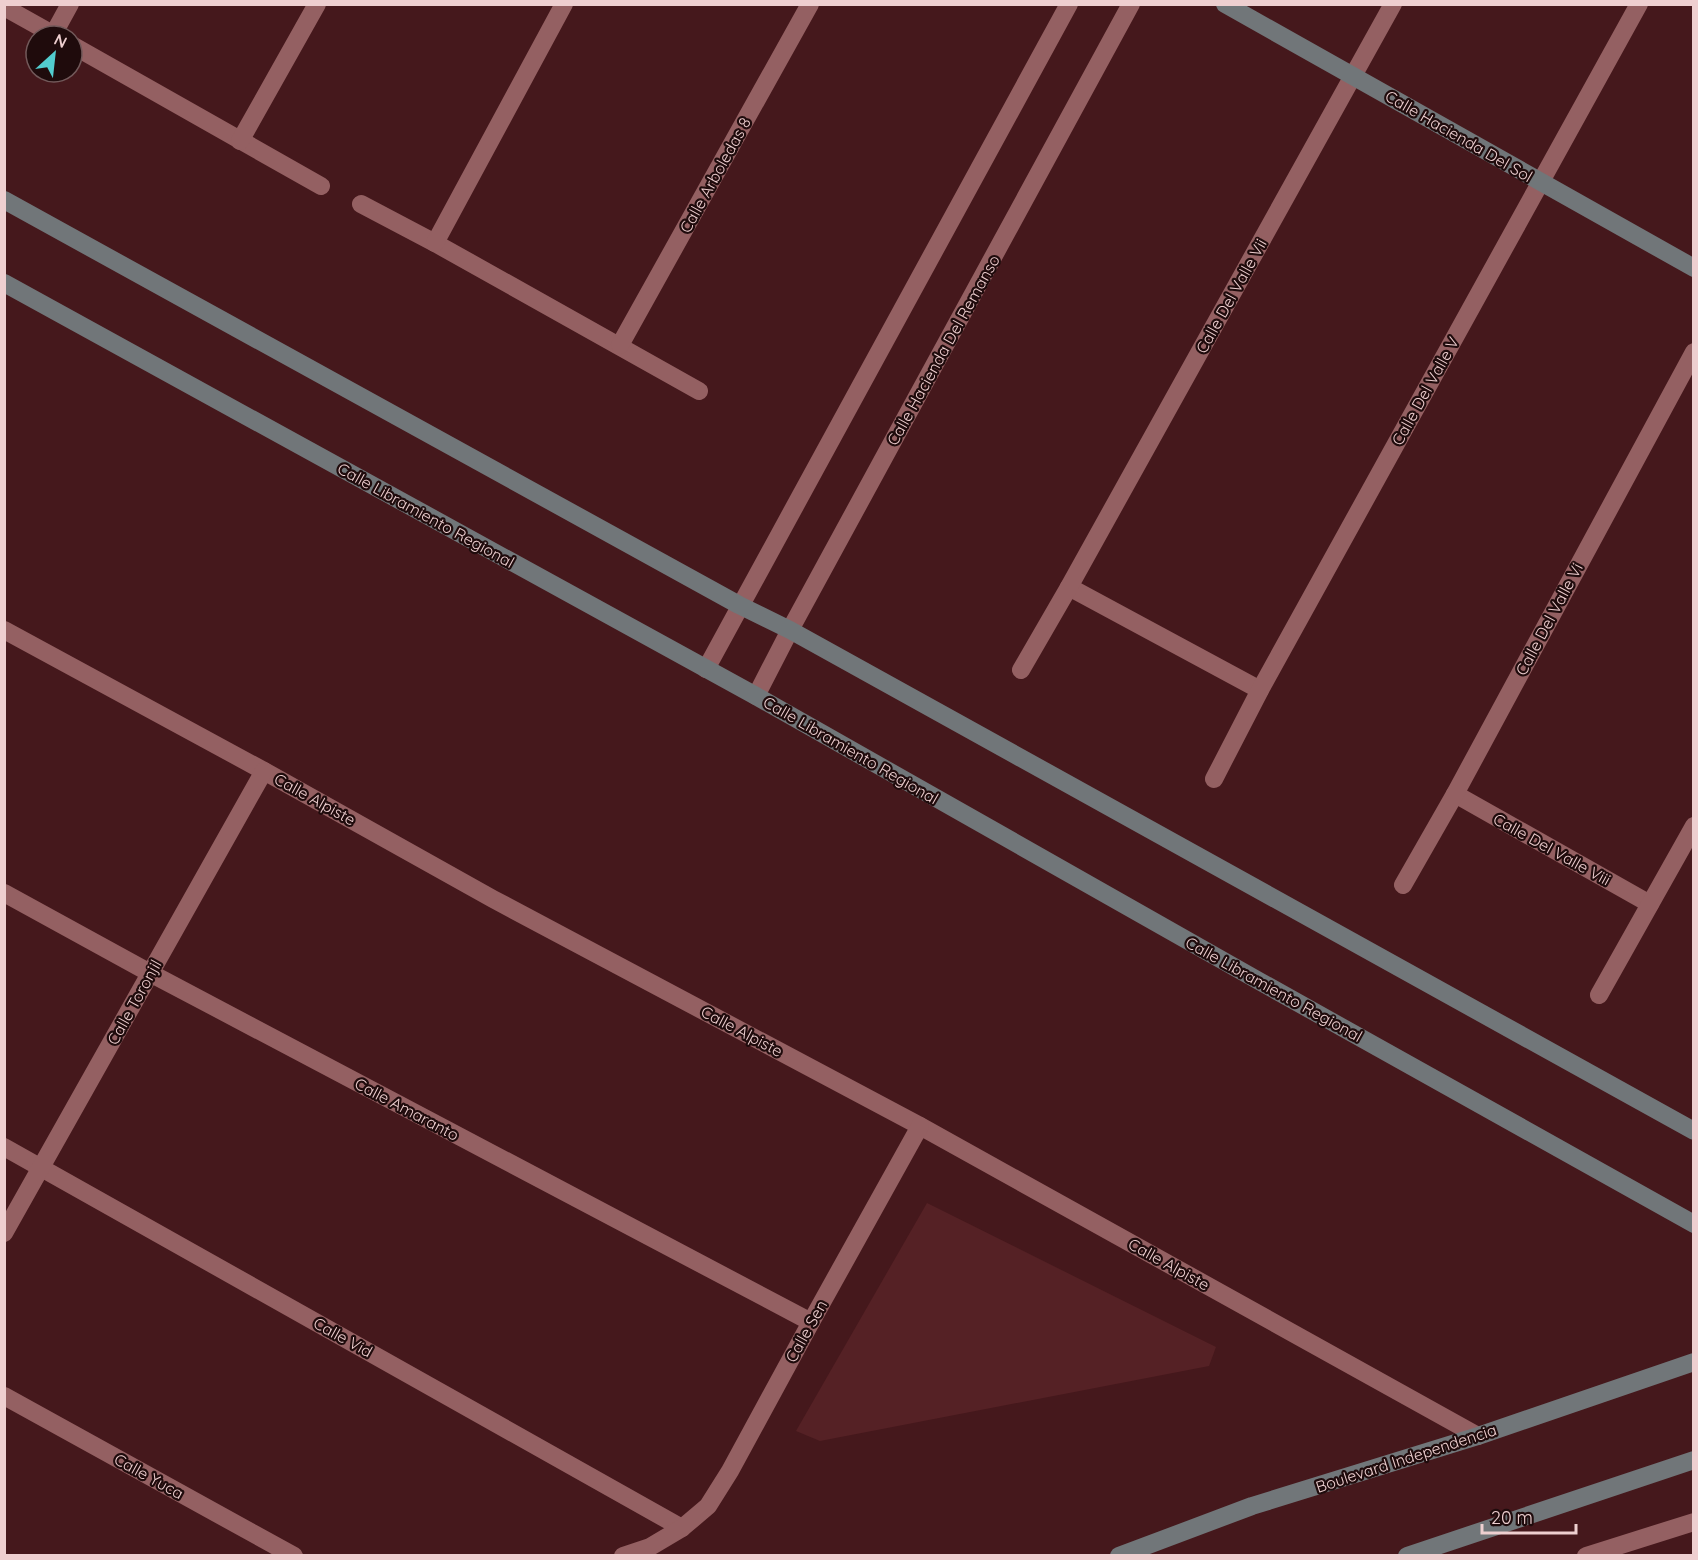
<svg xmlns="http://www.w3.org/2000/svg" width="1698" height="1560" font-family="Quicksand,sans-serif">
	<rect width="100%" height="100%" fill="#45181c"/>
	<path fill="#552125" d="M 927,1203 L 1216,1347 L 1209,1366 L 820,1441 L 796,1431 Z"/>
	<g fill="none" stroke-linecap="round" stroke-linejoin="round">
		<g stroke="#946062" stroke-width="18">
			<path d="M 4,7 L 56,36"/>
			<path d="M 53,35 L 70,4"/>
			<path d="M 72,45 L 321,186"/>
			<path d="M 240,141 L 317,4"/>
			<path d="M 361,204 L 435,243 L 699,391"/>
			<path d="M 435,243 L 564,4"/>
			<path d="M 620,345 L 810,4"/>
			<path d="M 1069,587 L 1260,690"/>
			<path d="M 4,630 L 264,771 L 493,899 L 920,1126 L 1478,1436"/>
			<path d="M 706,669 L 1069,4"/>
			<path d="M 1021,670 L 1069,587 L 1393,4"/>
			<path d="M 756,696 L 790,630 L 1131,4"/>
			<path d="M 1214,779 L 1260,690 L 1639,4"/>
			<path d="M 1455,794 L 1650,904"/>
			<path d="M 1403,885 L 1455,794 L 1694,352"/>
			<path d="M 4,893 L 150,973 L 811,1322"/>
			<path d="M 1599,995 L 1694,826"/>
			<path d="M 4,1147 L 682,1528"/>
			<path d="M 4,1233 L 264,771"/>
			<path d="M 4,1396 L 294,1556"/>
			<path d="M 623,1556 L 650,1547 L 682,1528 L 708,1506 L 730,1471 L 811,1322 L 920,1126"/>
			<path d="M 1586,1556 L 1694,1522"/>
		</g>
		<g stroke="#717679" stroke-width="18">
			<path d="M 1225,4 L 1694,268"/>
			<path d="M 4,200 L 739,605 L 790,630 L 1694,1131"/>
			<path d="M 4,283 L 756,696 L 1259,981 L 1694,1224"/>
			<path d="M 1119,1556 L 1252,1506 L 1478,1436 L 1694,1362"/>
			<path d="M 1407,1556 L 1694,1460"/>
		</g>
	</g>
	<g text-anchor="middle" stroke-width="4.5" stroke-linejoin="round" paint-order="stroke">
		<g font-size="16" fill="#eecfd0" stroke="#1f0b0c">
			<text transform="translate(1459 136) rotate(30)" y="6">Calle Hacienda Del Sol</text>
			<text transform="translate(715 175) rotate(-61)" y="6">Calle Arboledas 8</text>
			<text transform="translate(1231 296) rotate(-61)" y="6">Calle Del Valle Vii</text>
			<text transform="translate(943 350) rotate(-61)" y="6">Calle Hacienda Del Remanso</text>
			<text transform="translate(1425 391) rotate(-61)" y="6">Calle Del Valle V</text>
			<text transform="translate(426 515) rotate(29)" y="6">Calle Libramiento Regional</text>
			<text transform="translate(1549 619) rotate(-62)" y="6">Calle Del Valle Vi</text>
			<text transform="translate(851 750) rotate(30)" y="6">Calle Libramiento Regional</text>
			<text transform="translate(315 799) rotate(29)" y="6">Calle Alpiste</text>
			<text transform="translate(1552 849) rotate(29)" y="6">Calle Del Valle Viii</text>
			<text transform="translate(1274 989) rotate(29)" y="6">Calle Libramiento Regional</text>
			<text transform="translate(134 1002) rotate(-61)" y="6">Calle Toronjil</text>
			<text transform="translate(742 1031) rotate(28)" y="6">Calle Alpiste</text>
			<text transform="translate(407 1109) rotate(28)" y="6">Calle Amaranto</text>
			<text transform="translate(1169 1264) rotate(29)" y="6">Calle Alpiste</text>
			<text transform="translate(806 1331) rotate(-61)" y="6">Calle Sen</text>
			<text transform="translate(343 1337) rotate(29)" y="6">Calle Vid</text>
			<text transform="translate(1406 1458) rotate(-18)" y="6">Boulevard Independencia</text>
			<text transform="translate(149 1476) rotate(29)" y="6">Calle Yuca</text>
		</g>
	</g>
	<rect width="1698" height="1560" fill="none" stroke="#eecfd0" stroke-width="12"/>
	<g transform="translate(54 54) rotate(27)"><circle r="28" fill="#1f0b0c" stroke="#72595a" stroke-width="1.5"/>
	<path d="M0-4.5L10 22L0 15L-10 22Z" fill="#52cdcf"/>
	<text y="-9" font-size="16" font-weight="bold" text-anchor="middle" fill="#eecfd0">N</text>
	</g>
	<path d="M1482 1524v9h94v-9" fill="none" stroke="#eecfd0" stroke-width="3"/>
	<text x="1491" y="1524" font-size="18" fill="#eecfd0" stroke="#1f0b0c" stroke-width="4.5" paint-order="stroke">20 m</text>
</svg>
